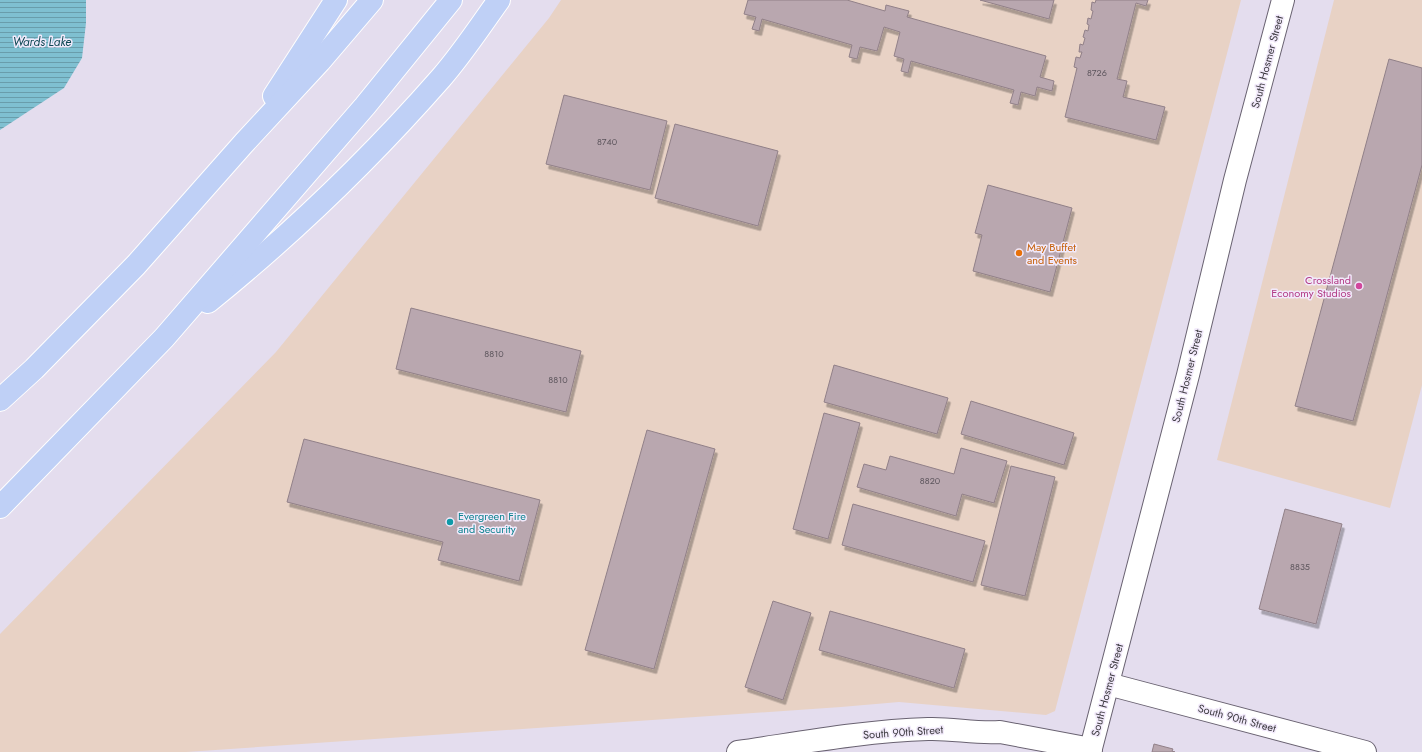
<svg xmlns="http://www.w3.org/2000/svg" width="1422" height="752" font-family="Jost,sans-serif">
	<defs>
		<pattern id="water-rules" width="6" height="5" patternUnits="userSpaceOnUse"><rect width="6" height="5" fill="#7fc0d1"/><path d="M0 2.5h6" fill="none" stroke="#699dab"/></pattern>
		<filter id="shadow"><feDropShadow dx="2.5" dy="4.5" stdDeviation="0" flood-color="#0004"/></filter>
	</defs>
	<rect width="100%" height="100%" fill="#e4ddee"/>
	<g fill="#e8d2c5">
		<path d="M 561,0 L 1241,0 L 1055,711 L 1046,715 L 899,702 L 841,707 L 186,752 L 0,752 L 0,634 L 276,352 L 549,18 Z"/>
		<path d="M 1334,0 L 1422,0 L 1422,385 L 1390,508 L 1217,460 Z"/>
	</g>
	<path fill="url(#water-rules)" d="M 0,0 L 86,0 L 86,23 L 82,58 L 64,88 L 0,130 Z"/>
	<g fill="#b9a7af" stroke="#918088" filter="url(#shadow)">
		<path d="M 748,0 L 847,0 L 885,11 L 886,5 L 909,11 L 907,17 L 1046,56 L 1040,77 L 1054,81 L 1052,91 L 1037,87 L 1035,96 L 1021,92 L 1018,105 L 1010,103 L 1014,90 L 911,61 L 908,73 L 901,71 L 904,59 L 894,56 L 900,32 L 884,27 L 877,51 L 860,47 L 857,59 L 849,57 L 852,45 L 762,19 L 759,31 L 752,29 L 756,17 L 744,14 Z"/>
		<path d="M 980,0 L 1054,0 L 1049,19 Z"/>
		<path d="M 1096,0 L 1148,0 L 1146,6 L 1136,3 L 1117,79 L 1127,81 L 1123,97 L 1165,107 L 1156,140 L 1065,117 L 1077,68 L 1074,67 L 1076,57 L 1080,58 L 1082,52 L 1079,52 L 1080,44 L 1083,45 L 1085,38 L 1083,37 L 1085,30 L 1088,31 L 1089,25 L 1087,24 L 1088,18 L 1091,19 L 1093,11 L 1091,10 L 1092,2 L 1095,3 Z"/>
		<path d="M 1389,59 L 1422,68 L 1422,165 L 1353,421 L 1295,406 Z"/>
		<path d="M 564,95 L 667,121 L 650,190 L 546,164 Z"/>
		<path d="M 675,124 L 778,151 L 758,226 L 655,198 Z"/>
		<path d="M 988,185 L 1072,208 L 1050,292 L 973,271 L 982,235 L 975,233 Z"/>
		<path d="M 411,308 L 581,351 L 566,412 L 396,369 Z"/>
		<path d="M 834,365 L 948,398 L 937,434 L 824,402 Z"/>
		<path d="M 971,401 L 1074,433 L 1064,465 L 961,434 Z"/>
		<path d="M 824,413 L 860,423 L 828,539 L 793,529 Z"/>
		<path d="M 647,430 L 715,449 L 654,669 L 585,650 Z"/>
		<path d="M 304,439 L 540,500 L 519,581 L 438,560 L 443,542 L 287,502 Z"/>
		<path d="M 961,448 L 1007,461 L 994,503 L 962,494 L 956,516 L 857,487 L 864,464 L 886,470 L 890,456 L 954,474 Z"/>
		<path d="M 1011,466 L 1055,477 L 1025,596 L 981,585 Z"/>
		<path d="M 853,504 L 985,541 L 973,582 L 842,545 Z"/>
		<path d="M 1285,509 L 1342,524 L 1316,624 L 1259,609 Z"/>
		<path d="M 773,601 L 811,613 L 783,700 L 745,687 Z"/>
		<path d="M 830,611 L 965,649 L 954,688 L 819,650 Z"/>
		<path d="M 1154,744 L 1173,749 L 1172,751 L 1175,752 L 1152,752 Z"/>
	</g>
	<g fill="none" stroke-linecap="round" stroke-linejoin="round">
		<defs>
			<g id="street">
				<path d="M 1108,684 L 1365,752"/>
				<path d="M 738,752 C 800,743 864,731 928,729 C 952,728 976,734 1000,732 L 1091,749"/>
			</g>
			<path id="secondary" d="M 1090,752 L 1188,375 L 1235,180 L 1283,0"/>
			<g id="highway">
				<path d="M 274,96 L 336,0"/>
				<path d="M 208,302 C 292,234 370,159 441,78 C 462,54 481,25 499,0"/>
				<path d="M 0,400 L 34,369 L 136,265 L 244,143 L 320,61 L 372,0"/>
				<path d="M 0,507 L 164,338 L 365,106 L 451,0"/>
			</g>
		</defs>
		<use href="#street" stroke="#696271" stroke-width="24"/>
		<use href="#secondary" stroke="#696271" stroke-width="24"/>
		<use href="#highway" stroke="#fff" stroke-width="24"/>
		<use href="#street" stroke="#fff" stroke-width="22"/>
		<use href="#secondary" stroke="#fff" stroke-width="22"/>
		<use href="#highway" stroke="#bfd0f6" stroke-width="22"/>
	</g>
	<circle fill="#e8710a" stroke="#f2eafb" stroke-width="1.5" cx="1019" cy="253" r="4"/>
	<circle fill="#d1479c" stroke="#f2eafb" stroke-width="1.5" cx="1359" cy="286" r="4"/>
	<circle fill="#0f9aa8" stroke="#f2eafb" stroke-width="1.5" cx="450" cy="522" r="4"/>
	<g text-anchor="middle" stroke-width="3" stroke-linejoin="round" paint-order="stroke">
		<g font-size="9" fill="#5c555c">
			<text x="1097" y="76">8726</text>
			<text x="607" y="145">8740</text>
			<text x="494" y="357">8810</text>
			<text x="558" y="383">8810</text>
			<text x="930" y="484">8820</text>
			<text x="1300" y="570">8835</text>
		</g>
		<g font-size="11" fill="#3d3a40" stroke="#f2eafb">
			<text transform="translate(1267 62) rotate(-75)" y="4">South Hosmer Street</text>
			<text transform="translate(1187 376) rotate(-76)" y="4">South Hosmer Street</text>
			<text transform="translate(1107 690) rotate(-75)" y="4">South Hosmer Street</text>
			<text transform="translate(1237 718) rotate(15)" y="4">South 90th Street</text>
			<text transform="translate(903 732) rotate(-4)" y="4">South 90th Street</text>
		</g>
		<g font-size="11" fill="#c56008" stroke="#f2eafb" text-anchor="start">
			<text x="1027" y="251">May Buffet<tspan x="1027" dy="13">and Events</tspan></text>
		</g>
		<g font-size="11" fill="#b23c85" stroke="#f2eafb" text-anchor="end">
			<text x="1351" y="284">Crossland<tspan x="1351" dy="13">Economy Studios</tspan></text>
		</g>
		<g font-size="11" fill="#0d838f" stroke="#f2eafb" text-anchor="start">
			<text x="458" y="520">Evergreen Fire<tspan x="458" dy="13">and Security</tspan></text>
		</g>
		<g font-size="12" font-style="italic" fill="#0d4754" stroke="#f2eafb">
			<text x="42" y="46">Wards Lake</text>
		</g>
	</g>
</svg>
